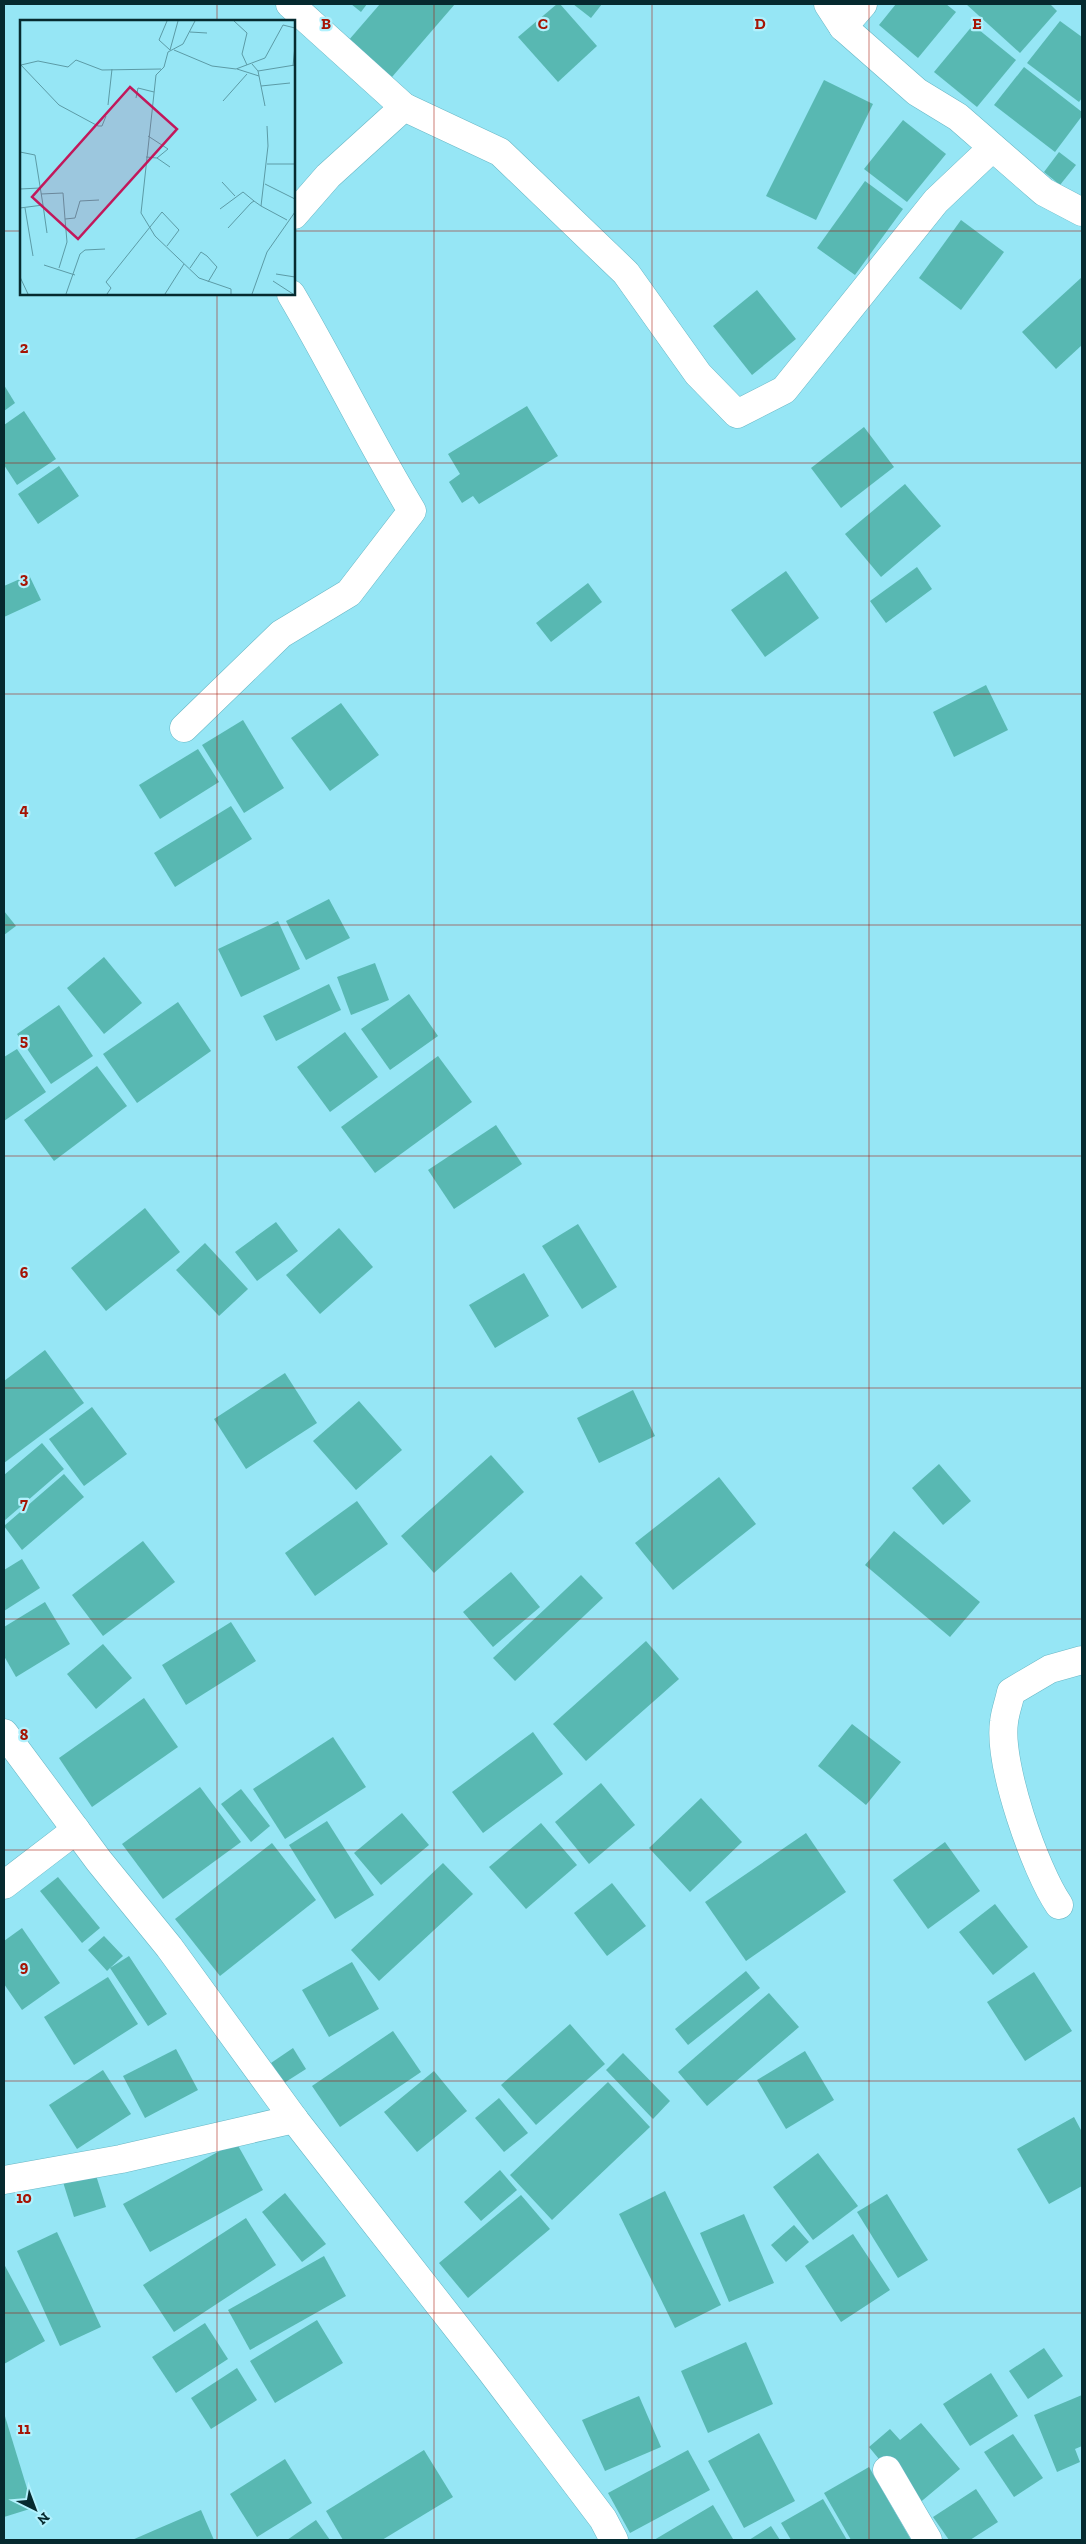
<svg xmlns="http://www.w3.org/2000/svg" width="1086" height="2544" font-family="'Zilla Slab',serif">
	<rect width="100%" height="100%" fill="#96e6f5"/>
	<g fill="#58b8b2">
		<path d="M 351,4 L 367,4 L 361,12 Z"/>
		<path d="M 380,4 L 455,4 L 392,77 L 348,41 Z"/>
		<path d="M 557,4 L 560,4 L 597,46 L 558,82 L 518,37 Z"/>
		<path d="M 573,4 L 602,4 L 591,18 Z"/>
		<path d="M 896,4 L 946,4 L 956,12 L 918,58 L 879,25 Z"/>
		<path d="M 966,4 L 1050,4 L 1057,11 L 1020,53 Z"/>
		<path d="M 1060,21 L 1082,37 L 1082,98 L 1079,102 L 1027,63 Z"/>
		<path d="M 973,25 L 1016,60 L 977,107 L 934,72 Z"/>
		<path d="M 1024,67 L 1082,112 L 1082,116 L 1055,152 L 994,105 Z"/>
		<path d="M 824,80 L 873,104 L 816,220 L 766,196 Z"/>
		<path d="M 903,120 L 946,154 L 907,202 L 864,169 Z"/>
		<path d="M 1059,152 L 1076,165 L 1060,185 L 1044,172 Z"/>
		<path d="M 865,181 L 903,209 L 855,275 L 817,248 Z"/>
		<path d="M 961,220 L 1004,252 L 961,310 L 919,278 Z"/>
		<path d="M 1082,277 L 1082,345 L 1056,369 L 1022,332 Z"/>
		<path d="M 757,290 L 796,339 L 752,375 L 713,326 Z"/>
		<path d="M 4,385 L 15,403 L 4,411 Z"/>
		<path d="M 527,406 L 558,456 L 479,504 L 473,496 L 462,503 L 449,482 L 460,474 L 448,454 Z"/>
		<path d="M 24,411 L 56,459 L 17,485 L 4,465 L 4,425 Z"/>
		<path d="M 864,427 L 894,467 L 841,508 L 811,468 Z"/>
		<path d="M 59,466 L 79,496 L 38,524 L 18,494 Z"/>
		<path d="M 905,484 L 941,526 L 881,577 L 845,534 Z"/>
		<path d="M 917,567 L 932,589 L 886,623 L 870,601 Z"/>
		<path d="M 786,571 L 819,618 L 765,657 L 731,610 Z"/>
		<path d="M 29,575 L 41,600 L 4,617 L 4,586 Z"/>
		<path d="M 588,583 L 602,602 L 551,642 L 536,623 Z"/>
		<path d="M 986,685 L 1008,730 L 954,757 L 933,712 Z"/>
		<path d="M 341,703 L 379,755 L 330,791 L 291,738 Z"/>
		<path d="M 243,720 L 284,788 L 244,813 L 202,745 Z"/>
		<path d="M 198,749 L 219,782 L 160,819 L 139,785 Z"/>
		<path d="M 231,806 L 252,839 L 175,887 L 154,853 Z"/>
		<path d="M 329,899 L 350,938 L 306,960 L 286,921 Z"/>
		<path d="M 4,911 L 16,926 L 4,935 Z"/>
		<path d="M 278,921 L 300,969 L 241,997 L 218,949 Z"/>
		<path d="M 104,957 L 142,1003 L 104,1034 L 67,988 Z"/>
		<path d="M 375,963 L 389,1000 L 351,1015 L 337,977 Z"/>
		<path d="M 329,984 L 341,1010 L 276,1041 L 263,1016 Z"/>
		<path d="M 409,994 L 438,1036 L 390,1070 L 361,1029 Z"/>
		<path d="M 178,1002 L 211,1051 L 137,1103 L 103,1054 Z"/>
		<path d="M 59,1005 L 93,1056 L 51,1084 L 17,1034 Z"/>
		<path d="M 345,1032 L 378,1077 L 330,1112 L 297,1067 Z"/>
		<path d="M 17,1049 L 46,1092 L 4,1121 L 4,1057 Z"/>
		<path d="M 438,1056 L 472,1102 L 375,1173 L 341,1127 Z"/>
		<path d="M 97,1066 L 127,1106 L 54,1161 L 24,1120 Z"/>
		<path d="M 496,1125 L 522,1164 L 454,1209 L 428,1170 Z"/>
		<path d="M 145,1208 L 180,1252 L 106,1311 L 71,1268 Z"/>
		<path d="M 276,1222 L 298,1251 L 257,1281 L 235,1252 Z"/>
		<path d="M 578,1224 L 617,1287 L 582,1309 L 542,1246 Z"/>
		<path d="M 339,1228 L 373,1267 L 320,1314 L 286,1275 Z"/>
		<path d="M 205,1243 L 248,1289 L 219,1316 L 176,1270 Z"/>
		<path d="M 524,1273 L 549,1316 L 495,1348 L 469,1305 Z"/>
		<path d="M 45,1350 L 84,1403 L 4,1463 L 4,1381 Z"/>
		<path d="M 285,1373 L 317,1423 L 246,1469 L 214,1419 Z"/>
		<path d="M 633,1390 L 655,1436 L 599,1463 L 577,1418 Z"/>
		<path d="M 359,1401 L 402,1450 L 356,1490 L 313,1441 Z"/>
		<path d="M 92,1407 L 127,1454 L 84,1486 L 49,1439 Z"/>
		<path d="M 42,1443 L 64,1469 L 4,1521 L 4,1475 Z"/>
		<path d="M 491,1455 L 524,1492 L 434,1573 L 401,1536 Z"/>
		<path d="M 939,1464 L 971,1501 L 943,1525 L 912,1488 Z"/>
		<path d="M 64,1474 L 84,1497 L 22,1550 L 4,1526 Z"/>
		<path d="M 719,1477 L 756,1524 L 673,1590 L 635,1543 Z"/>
		<path d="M 357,1501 L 388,1544 L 315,1596 L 285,1553 Z"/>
		<path d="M 894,1531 L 980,1602 L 950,1637 L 865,1565 Z"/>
		<path d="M 143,1541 L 175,1582 L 103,1636 L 72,1595 Z"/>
		<path d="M 22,1559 L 40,1588 L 4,1611 L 4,1570 Z"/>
		<path d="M 511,1572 L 540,1607 L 493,1647 L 463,1612 Z"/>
		<path d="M 581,1575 L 603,1598 L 515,1681 L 493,1658 Z"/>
		<path d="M 45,1602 L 70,1644 L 16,1677 L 4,1656 L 4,1627 Z"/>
		<path d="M 231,1622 L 256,1661 L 186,1705 L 162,1665 Z"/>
		<path d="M 646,1641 L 679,1679 L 586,1761 L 553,1724 Z"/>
		<path d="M 103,1644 L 132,1678 L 96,1709 L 67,1674 Z"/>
		<path d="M 144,1698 L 178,1747 L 92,1807 L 59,1758 Z"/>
		<path d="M 852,1724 L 901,1762 L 866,1805 L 818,1766 Z"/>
		<path d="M 533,1732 L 563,1774 L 483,1833 L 452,1792 Z"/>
		<path d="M 333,1737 L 366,1787 L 285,1839 L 253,1789 Z"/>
		<path d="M 601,1783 L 635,1825 L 589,1864 L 555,1822 Z"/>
		<path d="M 200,1787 L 241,1842 L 163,1899 L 122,1844 Z"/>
		<path d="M 241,1789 L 270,1826 L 251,1842 L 221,1804 Z"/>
		<path d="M 701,1798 L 742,1842 L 690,1892 L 649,1848 Z"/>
		<path d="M 402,1813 L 429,1845 L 381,1885 L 354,1853 Z"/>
		<path d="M 327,1821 L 374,1895 L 335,1919 L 289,1845 Z"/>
		<path d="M 541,1823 L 577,1865 L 526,1909 L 489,1867 Z"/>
		<path d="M 806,1833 L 846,1892 L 746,1961 L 705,1902 Z"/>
		<path d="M 945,1842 L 980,1891 L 928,1929 L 893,1880 Z"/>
		<path d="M 272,1843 L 316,1900 L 220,1976 L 175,1919 Z"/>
		<path d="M 443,1863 L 473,1894 L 379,1981 L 351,1950 Z"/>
		<path d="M 58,1877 L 100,1928 L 82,1943 L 40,1891 Z"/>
		<path d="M 612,1883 L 646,1926 L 607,1956 L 574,1913 Z"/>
		<path d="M 995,1904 L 1028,1947 L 993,1975 L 959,1932 Z"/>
		<path d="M 22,1928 L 60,1983 L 22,2010 L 4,1984 L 4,1941 Z"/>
		<path d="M 104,1936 L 123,1956 L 110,1968 L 129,1956 L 167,2014 L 148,2026 L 110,1968 L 107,1971 L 88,1950 Z"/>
		<path d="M 352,1962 L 379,2009 L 329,2037 L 302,1990 Z"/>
		<path d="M 746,1971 L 760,1988 L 688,2045 L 675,2029 Z"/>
		<path d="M 1034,1972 L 1072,2031 L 1025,2061 L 987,2002 Z"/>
		<path d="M 108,1977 L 138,2024 L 74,2065 L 44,2017 Z"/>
		<path d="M 769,1993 L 799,2027 L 707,2106 L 678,2072 Z"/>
		<path d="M 570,2024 L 605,2064 L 536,2125 L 501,2085 Z"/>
		<path d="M 393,2031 L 421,2072 L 340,2127 L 312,2086 Z"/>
		<path d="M 293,2048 L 306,2069 L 284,2083 L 271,2063 Z"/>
		<path d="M 176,2049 L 198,2090 L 145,2118 L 123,2076 Z"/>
		<path d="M 805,2051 L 834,2100 L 786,2129 L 757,2080 Z"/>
		<path d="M 623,2053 L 670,2101 L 653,2119 L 606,2070 Z"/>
		<path d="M 103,2070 L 131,2114 L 77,2149 L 49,2105 Z"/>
		<path d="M 434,2071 L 467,2111 L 417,2152 L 384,2112 Z"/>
		<path d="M 608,2082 L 650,2127 L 552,2220 L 510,2175 Z"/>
		<path d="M 499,2098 L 528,2133 L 504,2152 L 475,2118 Z"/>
		<path d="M 1074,2117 L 1082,2132 L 1082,2186 L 1049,2204 L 1017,2149 Z"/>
		<path d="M 236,2142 L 263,2190 L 150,2252 L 123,2204 Z"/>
		<path d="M 818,2153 L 858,2206 L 813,2240 L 773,2187 Z"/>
		<path d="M 500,2170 L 517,2190 L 481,2221 L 464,2202 Z"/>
		<path d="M 95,2172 L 106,2207 L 74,2217 L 63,2182 Z"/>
		<path d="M 665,2191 L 721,2305 L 675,2328 L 619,2214 Z"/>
		<path d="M 285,2193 L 326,2244 L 302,2262 L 262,2212 Z"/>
		<path d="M 887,2194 L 928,2260 L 898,2278 L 857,2212 Z"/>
		<path d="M 521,2195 L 550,2229 L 468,2298 L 439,2263 Z"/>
		<path d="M 744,2214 L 774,2283 L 729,2302 L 700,2233 Z"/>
		<path d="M 246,2218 L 276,2265 L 174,2332 L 143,2285 Z"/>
		<path d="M 794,2225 L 809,2242 L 786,2262 L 771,2245 Z"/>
		<path d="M 57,2232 L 101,2327 L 60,2346 L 17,2251 Z"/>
		<path d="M 853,2234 L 890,2290 L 841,2322 L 805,2266 Z"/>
		<path d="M 324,2256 L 346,2296 L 250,2350 L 228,2310 Z"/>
		<path d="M 4,2264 L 45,2341 L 4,2364 Z"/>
		<path d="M 317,2320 L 343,2363 L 275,2403 L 250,2361 Z"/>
		<path d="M 205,2323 L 228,2359 L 176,2393 L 152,2357 Z"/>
		<path d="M 746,2342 L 773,2404 L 708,2433 L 681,2371 Z"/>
		<path d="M 1044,2348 L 1063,2376 L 1028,2399 L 1009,2371 Z"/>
		<path d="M 237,2368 L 257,2400 L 211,2429 L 191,2398 Z"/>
		<path d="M 991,2373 L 1018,2416 L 970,2446 L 943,2404 Z"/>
		<path d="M 1082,2395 L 1082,2446 L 1075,2449 L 1080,2462 L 1057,2472 L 1034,2415 Z"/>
		<path d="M 639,2396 L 661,2447 L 605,2471 L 582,2420 Z"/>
		<path d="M 4,2413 L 33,2508 L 4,2517 Z"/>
		<path d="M 921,2423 L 960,2469 L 917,2505 L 869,2447 L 890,2429 L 900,2440 Z"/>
		<path d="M 759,2433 L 795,2501 L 744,2528 L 708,2461 Z"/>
		<path d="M 1013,2434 L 1043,2478 L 1014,2497 L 984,2452 Z"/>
		<path d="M 424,2450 L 453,2497 L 382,2540 L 343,2540 L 326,2511 Z"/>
		<path d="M 688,2450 L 710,2490 L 630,2533 L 608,2493 Z"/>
		<path d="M 285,2459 L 312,2503 L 257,2537 L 230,2494 Z"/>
		<path d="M 869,2467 L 911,2540 L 851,2540 L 824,2493 Z"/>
		<path d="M 976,2489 L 998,2522 L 970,2540 L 949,2540 L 933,2517 Z"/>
		<path d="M 823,2499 L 847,2540 L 791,2540 L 781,2523 Z"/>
		<path d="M 713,2505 L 733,2539 L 732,2540 L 654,2540 Z"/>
		<path d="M 201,2510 L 214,2540 L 132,2540 Z"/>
		<path d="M 316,2520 L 330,2540 L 287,2540 Z"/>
		<path d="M 771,2526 L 780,2540 L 749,2540 Z"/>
	</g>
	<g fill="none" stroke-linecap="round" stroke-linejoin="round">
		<defs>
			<g id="minor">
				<path d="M 290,4 L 404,107"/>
				<path d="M 828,4 L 843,27 L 863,4"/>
				<path d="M 843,27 L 917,92 L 958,117 L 1044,192 L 1082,212"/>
				<path d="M 294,215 L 328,176 L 404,107 L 500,152 L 626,273 L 698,374 L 737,414 L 784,390 L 936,201 L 992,148"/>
				<path d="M 184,728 L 281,634 L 349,593 L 412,511 C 369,440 333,365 291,294"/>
				<path d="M 4,1733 L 99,1861 L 169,1947 L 294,2119 L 491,2371 L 603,2519 L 614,2540"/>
				<path d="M 4,1885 L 76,1830"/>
				<path d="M 1059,1905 C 1035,1870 998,1764 1004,1722 C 1005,1712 1009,1702 1011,1692 L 1050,1669 L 1082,1660"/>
				<path d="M 4,2180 L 121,2159 L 294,2119"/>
				<path d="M 887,2470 L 928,2540"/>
			</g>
		</defs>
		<use href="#minor" stroke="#68b7c5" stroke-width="29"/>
		<use href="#minor" stroke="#fff" stroke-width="28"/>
	</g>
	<path fill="none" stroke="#a61404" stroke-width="1" stroke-opacity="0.55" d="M 217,4 L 217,21M 434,4 L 434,2540M 652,4 L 652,2540M 869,4 L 869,2540M 4,231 L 21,231M 294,231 L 1082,231M 217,294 L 217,2540M 4,463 L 1082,463M 4,694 L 1082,694M 4,925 L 1082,925M 4,1156 L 1082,1156M 4,1388 L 1082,1388M 4,1619 L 1082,1619M 4,1850 L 1082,1850M 4,2081 L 1082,2081M 4,2313 L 1082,2313"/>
	<g transform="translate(20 20)">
		<rect width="275" height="275" fill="#96e6f5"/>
		<path fill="none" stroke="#5c9ba6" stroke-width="1" d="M 147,1 L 139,20 L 150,30 L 158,1M 175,1 L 163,24 L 148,32 L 144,47 L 136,55 L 121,193 L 135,216 L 179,258 L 211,269 L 211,274M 214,1 L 227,13 L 222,34 L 227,45M 170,12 L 187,13M 154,30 L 192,46 L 216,49 L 245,38 L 263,5 L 275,8M 0,44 L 39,85 L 78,106 L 82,106 L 86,96M 232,44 L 238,51 L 245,86M 1,45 L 18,41 L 48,47 L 56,40 L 82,50 L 141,49M 273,46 L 275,26M 217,49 L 239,56M 238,51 L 275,45M 241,66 L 270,63M 116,78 L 118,68 L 134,72M 203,81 L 227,54M 88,85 L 92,49M 247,106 L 248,126 L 241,186 L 267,200M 0,132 L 15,135 L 23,185M 126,137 L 137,138 L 148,129 L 128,116M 137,138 L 150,147M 247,144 L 275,144M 202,162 L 215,176M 245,164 L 275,179M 0,169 L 20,168M 21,174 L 43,173 L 45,199 L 55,198 L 60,181 L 79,180M 0,188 L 23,185 L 27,213M 5,188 L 13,236M 200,189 L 223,172 L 234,181M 208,208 L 231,183 L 234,181 L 241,186M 24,245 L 55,255M 39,248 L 47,222 L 45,199M 170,248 L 181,232 L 187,236 L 197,247 L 188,262M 256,254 L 275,257M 0,257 L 8,274M 253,261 L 273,274M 46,274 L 60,234 L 65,230 L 85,229M 87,274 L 91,268 L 86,262 L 142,192 L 159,210 L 147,226M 145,274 L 164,244M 232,274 L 247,232 L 275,192"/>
		<path fill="#c2185b" fill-opacity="0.15" stroke="#c2185b" stroke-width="2.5" d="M 110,67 L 157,109 L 58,219 L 12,177 Z"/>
		<rect width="275" height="275" fill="none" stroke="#062a2f" stroke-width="2.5"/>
	</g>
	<g font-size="16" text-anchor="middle" font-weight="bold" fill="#a61404" stroke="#b2f1fd" stroke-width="4.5" stroke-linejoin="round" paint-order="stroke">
		<text x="326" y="29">B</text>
		<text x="543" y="29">C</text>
		<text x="760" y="29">D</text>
		<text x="977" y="29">E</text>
		<text x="24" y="353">2</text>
		<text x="24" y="584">3</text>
		<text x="24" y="815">4</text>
		<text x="24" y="1046">5</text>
		<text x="24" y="1278">6</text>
		<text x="24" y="1509">7</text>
		<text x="24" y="1740">8</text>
		<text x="24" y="1972">9</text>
		<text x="24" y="2203">10</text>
		<text x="24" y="2434">11</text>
	</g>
	<rect width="1086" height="2544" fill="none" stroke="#062a2f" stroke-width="10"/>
	<g transform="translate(35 2509) rotate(138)" stroke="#b2f1fd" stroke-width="4" paint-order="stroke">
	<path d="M0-4L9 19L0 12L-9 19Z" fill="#062a2f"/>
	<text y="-8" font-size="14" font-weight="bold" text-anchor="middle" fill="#062a2f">N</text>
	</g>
</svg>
